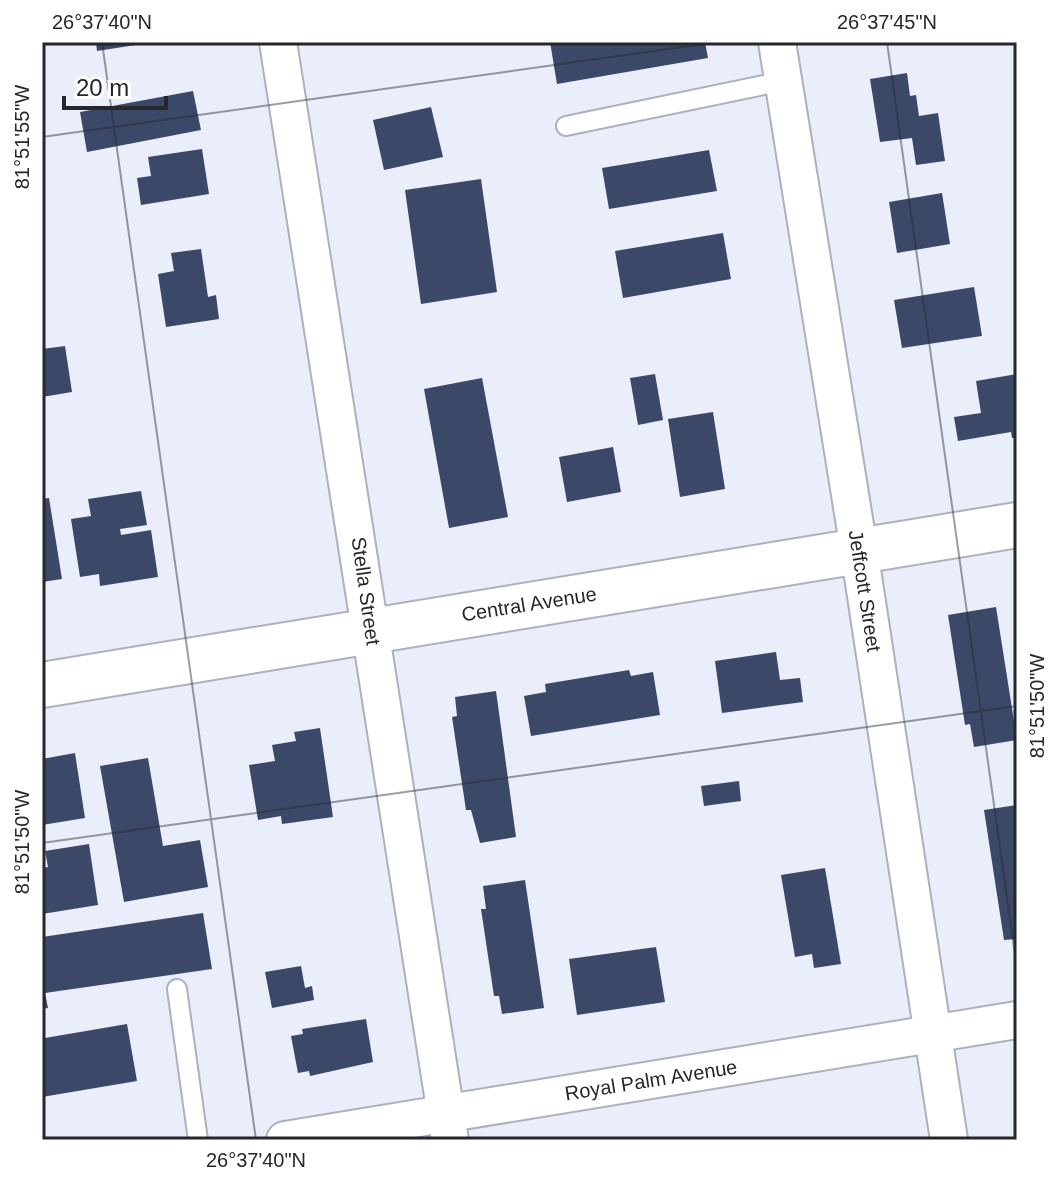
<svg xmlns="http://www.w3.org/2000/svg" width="1059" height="1182" font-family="Arial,sans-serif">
	<rect width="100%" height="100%" fill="#e9eefa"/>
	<g fill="#3c4867">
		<path d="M 96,42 L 142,42 L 142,44 L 97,51 Z"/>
		<path d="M 550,42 L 705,42 L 708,58 L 557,84 Z"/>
		<path d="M 907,73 L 910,96 L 916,95 L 919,116 L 938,113 L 945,161 L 916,165 L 912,138 L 880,142 L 870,79 Z"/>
		<path d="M 193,91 L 201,130 L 87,152 L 80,112 Z"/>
		<path d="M 431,107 L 443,157 L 384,170 L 373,120 Z"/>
		<path d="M 202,149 L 209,194 L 141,205 L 137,178 L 151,176 L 148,157 Z"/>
		<path d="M 709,150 L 717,191 L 609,209 L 602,168 Z"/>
		<path d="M 481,179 L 497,292 L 421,304 L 405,190 Z"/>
		<path d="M 942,193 L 950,244 L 897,253 L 889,202 Z"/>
		<path d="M 723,233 L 731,279 L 623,298 L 615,251 Z"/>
		<path d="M 201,249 L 208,297 L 216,295 L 219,319 L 166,327 L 158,274 L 174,271 L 171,253 Z"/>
		<path d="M 974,287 L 982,336 L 902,348 L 894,300 Z"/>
		<path d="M 65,346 L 72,392 L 42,397 L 42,349 Z"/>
		<path d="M 655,374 L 663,420 L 638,425 L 630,378 Z"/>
		<path d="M 1017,374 L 1017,438 L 1012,438 L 1011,432 L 958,441 L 954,417 L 981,413 L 976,381 Z"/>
		<path d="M 482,378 L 508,517 L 449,528 L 424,389 Z"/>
		<path d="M 713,412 L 725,489 L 680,497 L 668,419 Z"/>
		<path d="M 613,447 L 621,492 L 567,502 L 559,457 Z"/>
		<path d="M 141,491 L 147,525 L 120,529 L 121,535 L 151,530 L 158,577 L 100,586 L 99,574 L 80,577 L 71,519 L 91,516 L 88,499 Z"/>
		<path d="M 49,498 L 62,579 L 42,582 L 42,499 Z"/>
		<path d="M 996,607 L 1017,740 L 974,747 L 970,724 L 965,725 L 948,615 Z"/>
		<path d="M 776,652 L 780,680 L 800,678 L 803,702 L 722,713 L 715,661 Z"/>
		<path d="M 629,670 L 631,676 L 653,672 L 660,715 L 531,736 L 524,696 L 546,692 L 545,684 Z"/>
		<path d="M 496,691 L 516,837 L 480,843 L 471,810 L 466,810 L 452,717 L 457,716 L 455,697 Z"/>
		<path d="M 320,728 L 333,817 L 282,824 L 281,816 L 258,820 L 249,765 L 275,761 L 272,745 L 296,741 L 294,732 Z"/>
		<path d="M 75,753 L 85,818 L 42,825 L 42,759 Z"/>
		<path d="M 148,758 L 163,846 L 200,840 L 208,887 L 124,902 L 100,766 Z"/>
		<path d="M 739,781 L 741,801 L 704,806 L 701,786 Z"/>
		<path d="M 1017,805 L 1017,939 L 1004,940 L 984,810 Z"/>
		<path d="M 89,844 L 98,905 L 42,914 L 42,868 L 48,867 L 45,851 Z"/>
		<path d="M 825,868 L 841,964 L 814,968 L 812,954 L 795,957 L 781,875 Z"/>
		<path d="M 525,880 L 544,1008 L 502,1014 L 499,996 L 494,996 L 481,909 L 486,909 L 483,886 Z"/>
		<path d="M 203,913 L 212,969 L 45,993 L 48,1008 L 42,1009 L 42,937 Z"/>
		<path d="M 656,947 L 665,1002 L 577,1015 L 569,959 Z"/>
		<path d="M 301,966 L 305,988 L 312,986 L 314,1000 L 272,1008 L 265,972 Z"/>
		<path d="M 366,1019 L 373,1062 L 310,1076 L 309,1071 L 298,1073 L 291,1036 L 303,1034 L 302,1029 Z"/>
		<path d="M 127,1024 L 137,1081 L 42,1097 L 42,1032 L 45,1038 Z"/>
	</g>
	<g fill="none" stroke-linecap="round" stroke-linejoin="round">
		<defs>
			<g id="lane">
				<path d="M 566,126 L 783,81"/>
				<path d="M 177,989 L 198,1140"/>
			</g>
			<g id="street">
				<path d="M 278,42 L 450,1140"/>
				<path d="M 777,42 L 859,550 L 949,1140"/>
				<path d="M 285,1140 L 1017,1020"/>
			</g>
			<path id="secondary" d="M 42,685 L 1017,525"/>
		</defs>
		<use href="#lane" stroke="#acb1bc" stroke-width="22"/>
		<use href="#street" stroke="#acb1bc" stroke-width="40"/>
		<use href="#secondary" stroke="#acb1bc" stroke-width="48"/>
		<use href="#lane" stroke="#fff" stroke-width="18"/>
		<use href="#street" stroke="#fff" stroke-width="36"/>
		<use href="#secondary" stroke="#fff" stroke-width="44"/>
	</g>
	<path fill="none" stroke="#25272b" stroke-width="2" stroke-opacity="0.45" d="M 102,42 L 256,1140M 887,42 L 1017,969M 42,137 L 718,42M 42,843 L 1017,706"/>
	<g text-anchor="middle" stroke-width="8" stroke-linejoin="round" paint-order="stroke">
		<g font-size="20" fill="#25272b" stroke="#fff">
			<text transform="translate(366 591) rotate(82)" y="7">Stella Street</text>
			<text transform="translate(865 591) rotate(81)" y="7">Jeffcott Street</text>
			<text transform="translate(529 604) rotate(-9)" y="7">Central Avenue</text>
			<text transform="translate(651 1080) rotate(-9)" y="7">Royal Palm Avenue</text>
		</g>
	</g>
	<rect width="1059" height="1182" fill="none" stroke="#ffffff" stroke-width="88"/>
	<path d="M64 96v12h102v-12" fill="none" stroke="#25272b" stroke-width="4"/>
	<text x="76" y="96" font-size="24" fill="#25272b" stroke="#ffffff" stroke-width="6" paint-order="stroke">20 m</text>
	<rect x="44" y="44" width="971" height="1094" fill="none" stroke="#25272b" stroke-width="3"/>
	<g font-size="20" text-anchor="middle" fill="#25272b">
		<text x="102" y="29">26°37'40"N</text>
		<text x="887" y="29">26°37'45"N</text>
		<text transform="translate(22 137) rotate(-90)" y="7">81°51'55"W</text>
		<text transform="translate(1037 706) rotate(-90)" y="7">81°51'50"W</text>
		<text transform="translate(22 842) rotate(-90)" y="7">81°51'50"W</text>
		<text x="256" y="1167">26°37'40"N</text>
	</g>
</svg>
